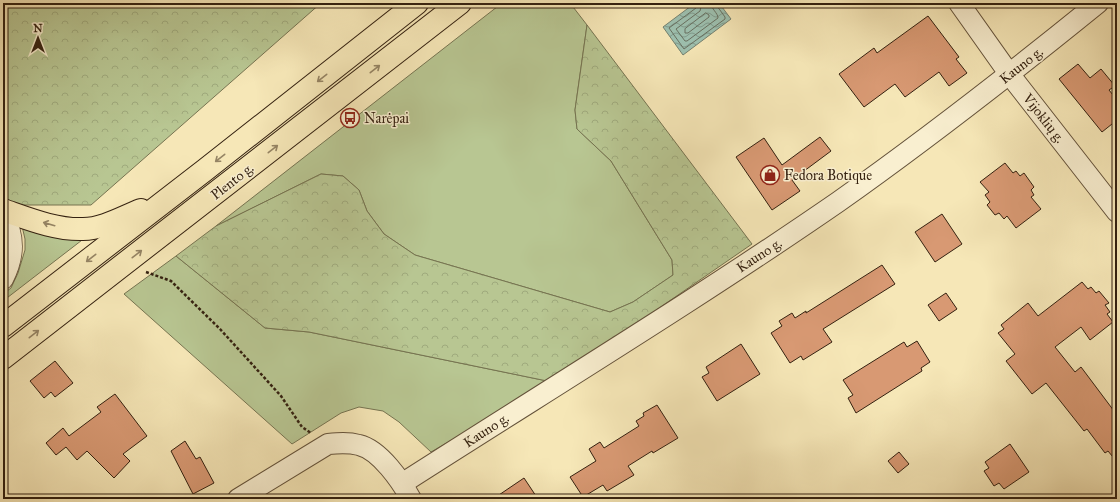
<svg xmlns="http://www.w3.org/2000/svg" width="1120" height="502" font-family="'IM FELL Great Primer',serif">
	<defs>
		<pattern id="forest-crowns" width="20" height="18" patternUnits="userSpaceOnUse"><rect width="20" height="18" fill="#b8c692"/><path d="M2 6a3 3 0 1 1 6 0M12 15a3 3 0 1 1 6 0" fill="none" stroke="#9faa7d"/></pattern>
		<pattern id="water-waves" width="16" height="10" patternUnits="userSpaceOnUse"><rect width="16" height="10" fill="#9dc0af"/><path d="M0 5q4-4 8 0t8 0" fill="none" stroke="#819c8d"/></pattern>
	</defs>
	<rect width="100%" height="100%" fill="#f6e7b7"/>
	<filter id="stains"><feTurbulence type="fractalNoise" baseFrequency=".005" numOctaves="4"/><feColorMatrix values="0 0 0 0 .2 0 0 0 0 .09 0 0 0 0 .02 0 0 0 .5 -.17"/></filter>
	<radialGradient id="worn" r=".72"><stop offset=".6" stop-color="#630" stop-opacity="0"/><stop offset="1" stop-color="#630" stop-opacity=".3"/></radialGradient>
	<g fill="#b8c692" stroke="#767451">
		<path d="M 502,3 L 570,3 L 587,25 L 575,110 L 577,129 L 611,161 L 672,260 L 673,275 L 633,302 L 610,312 L 415,255 L 384,234 L 367,211 L 359,190 L 343,176 L 321,174 L 216,226 Z"/>
		<path d="M 22,226 L 86,237 L 3,301 L 3,294 L 11,288 L 18,273 L 25,250 L 25,239 Z"/>
		<path d="M 176,256 L 265,328 L 309,332 L 552,382 L 431,452 L 399,422 L 383,411 L 359,407 L 341,413 L 292,444 L 124,294 Z"/>
	</g>
	<g fill="url(#forest-crowns)" stroke="#767451">
		<path d="M 3,3 L 321,3 L 91,205 L 13,205 L 3,210 Z"/>
		<path d="M 587,25 L 752,244 L 552,382 L 309,332 L 265,328 L 176,256 L 216,226 L 321,174 L 343,176 L 359,190 L 367,211 L 384,234 L 415,255 L 610,312 L 633,302 L 673,275 L 672,260 L 611,161 L 577,129 L 575,110 Z"/>
	</g>
	<path fill="url(#water-waves)" stroke="#73806f" d="M 695,3 L 719,3 L 731,19 L 683,55 L 663,27 Z"/>
	<g fill="none" stroke-linecap="round" stroke-linejoin="round">
		<g stroke="#687060" stroke-width="1">
			<path d="M 697,3 L 696,8 L 669,28 L 684,49 L 725,19 L 725,17 L 717,6 L 716,3"/>
			<path d="M 702,3 L 700,11 L 676,29 L 685,41 L 687,41 L 718,18 C 718,13 711,9 711,3"/>
			<path d="M 706,13 L 709,15 L 709,17 L 688,33 L 685,33 L 685,29 Z"/>
		</g>
	</g>
	<g fill="#d89973" stroke="#342110">
		<path d="M 928,16 L 959,57 L 956,59 L 967,73 L 949,86 L 939,72 L 905,97 L 895,84 L 864,107 L 839,74 L 874,48 L 877,53 Z"/>
		<path d="M 1078,64 L 1090,78 L 1101,69 L 1115,86 L 1109,90 L 1117,100 L 1117,120 L 1102,132 L 1059,79 Z"/>
		<path d="M 820,137 L 831,151 L 792,180 L 800,191 L 772,210 L 736,157 L 764,138 L 782,165 Z"/>
		<path d="M 1005,163 L 1013,173 L 1016,171 L 1020,176 L 1024,173 L 1034,187 L 1031,190 L 1034,195 L 1031,197 L 1041,209 L 1016,228 L 1007,216 L 1004,219 L 999,213 L 995,215 L 987,205 L 990,202 L 985,195 L 989,192 L 980,182 Z"/>
		<path d="M 942,214 L 962,244 L 935,262 L 915,232 Z"/>
		<path d="M 882,265 L 895,284 L 823,329 L 832,342 L 803,360 L 801,356 L 790,363 L 771,333 L 782,326 L 779,321 L 792,313 L 795,318 L 806,311 L 806,313 Z"/>
		<path d="M 1082,282 L 1088,289 L 1091,287 L 1096,293 L 1099,291 L 1109,303 L 1105,305 L 1110,312 L 1107,314 L 1113,322 L 1090,340 L 1081,327 L 1055,347 L 1075,372 L 1081,367 L 1117,415 L 1117,462 L 1108,451 L 1105,453 L 1087,429 L 1084,431 L 1046,383 L 1032,394 L 1006,361 L 1015,354 L 998,333 L 1004,329 L 1001,325 L 1028,303 L 1038,316 Z"/>
		<path d="M 946,293 L 957,309 L 939,321 L 928,305 Z"/>
		<path d="M 917,341 L 930,362 L 921,368 L 922,371 L 856,413 L 848,398 L 853,395 L 843,380 L 904,342 L 907,347 Z"/>
		<path d="M 741,344 L 760,374 L 717,401 L 702,377 L 709,373 L 706,367 Z"/>
		<path d="M 55,361 L 73,383 L 55,397 L 51,392 L 44,398 L 30,381 Z"/>
		<path d="M 115,394 L 147,436 L 123,454 L 130,461 L 114,478 L 87,451 L 77,460 L 66,447 L 56,455 L 46,443 L 63,428 L 69,436 L 101,412 L 97,407 Z"/>
		<path d="M 657,405 L 678,438 L 653,453 L 652,451 L 628,466 L 634,475 L 607,491 L 603,485 L 583,497 L 570,477 L 596,461 L 589,449 L 600,442 L 604,448 L 639,426 L 636,421 L 644,416 L 643,413 Z"/>
		<path d="M 185,441 L 196,459 L 200,457 L 214,483 L 193,494 L 171,451 Z"/>
		<path d="M 1010,444 L 1029,472 L 1004,489 L 999,483 L 994,486 L 984,471 L 989,468 L 985,462 Z"/>
		<path d="M 899,452 L 909,464 L 898,473 L 888,461 Z"/>
		<path d="M 524,478 L 538,499 L 493,499 Z"/>
	</g>
	<g fill="none" stroke-linecap="round" stroke-linejoin="round">
		<defs>
			<g id="street">
				<path d="M 959,3 L 1010,75 L 1117,212"/>
				<path d="M 3,214 C 15,236 15,256 3,279"/>
				<path d="M 403,483 C 548,390 696,300 838,202 C 927,139 1013,72 1098,3"/>
				<path d="M 238,499 L 328,444 C 338,443 348,442 359,445 C 380,450 401,481 411,499"/>
			</g>
			<g id="highway">
				<path d="M 3,210 C 29,219 56,230 83,229 C 103,229 123,217 141,210"/>
				<path d="M 3,326 L 205,170 L 417,3"/>
				<path d="M 3,358 L 460,3"/>
			</g>
		</defs>
		<use href="#street" stroke="#64523a" stroke-width="22"/>
		<use href="#highway" stroke="#342110" stroke-width="24"/>
		<path stroke="#342110" stroke-width="2.5" stroke-dasharray="3 2" stroke-linecap="butt" d="M 146,272 L 171,281 L 220,329 L 281,396 L 302,427 L 311,433"/>
		<use href="#street" stroke="#f9efd0" stroke-width="20"/>
		<use href="#highway" stroke="#f6e7b7" stroke-width="22"/>
	</g>
	<defs><path id="oneway-shaft" d="M-6 0H5M1.5-3L5.5 0L1.5 3" fill="none" stroke-width="1.6" stroke-linecap="round" stroke-linejoin="round"/></defs>
	<g stroke="#958464">
		<use href="#oneway-shaft" transform="translate(375 69) rotate(-38)"/>
		<use href="#oneway-shaft" transform="translate(322 78) rotate(142)"/>
		<use href="#oneway-shaft" transform="translate(273 149) rotate(-38)"/>
		<use href="#oneway-shaft" transform="translate(220 158) rotate(142)"/>
		<use href="#oneway-shaft" transform="translate(49 224) rotate(-164)"/>
		<use href="#oneway-shaft" transform="translate(137 254) rotate(-38)"/>
		<use href="#oneway-shaft" transform="translate(91 258) rotate(142)"/>
		<use href="#oneway-shaft" transform="translate(34 334) rotate(-38)"/>
	</g>
	<defs>
		<symbol id="bus-ring" viewBox="-11 -11 22 22"><circle r="9.5" fill="#f9efd0" stroke="#8f2418" stroke-width="1.5"/><path d="M-5-6H5V4H4V6H2V4H-2V6H-4V4H-5ZM-3.5-4V0h7V-4ZM-3.5 1.2v1.5H-2V1.2ZM2 1.2v1.5H3.5V1.2Z" fill="#8f2418"/></symbol>
		<symbol id="shop-ring" viewBox="-11 -11 22 22"><circle r="9.5" fill="#f9efd0" stroke="#8f2418" stroke-width="1.5"/><path d="M-5-2.5h2.3a2.7 3.5 0 0 1 5.4 0H5L5.5 6h-11ZM-1.5-2.5h3a1.5 2.3 0 0 0-3 0Z" fill="#8f2418"/></symbol>
	</defs>
	<g fill-rule="evenodd">
		<use href="#bus-ring" x="339" y="107" width="22" height="22"/>
		<use href="#shop-ring" x="759" y="164" width="22" height="22"/>
	</g>
	<g text-anchor="middle" stroke-width="3" stroke-linejoin="round" paint-order="stroke">
		<g font-size="14" fill="#342110" stroke="#f9efd0">
			<text transform="translate(1021 65) rotate(-38)" y="5">Kauno g.</text>
			<text transform="translate(1044 118) rotate(52)" y="5">Vijoklių g.</text>
			<text transform="translate(232 181) rotate(-38)" y="5">Plento g.</text>
			<text transform="translate(759 255) rotate(-33)" y="5">Kauno g.</text>
			<text transform="translate(486 430) rotate(-33)" y="5">Kauno g.</text>
		</g>
		<g font-size="14" fill="#342110" stroke="#f9efd0" text-anchor="start">
			<text x="364" y="123">Narėpai</text>
			<text x="784" y="180">Fedora Botique</text>
		</g>
	</g>
	<rect width="1120" height="502" fill="none" stroke="#f6e7b7" stroke-width="16"/>
	<rect x="4" y="4" width="1112" height="494" fill="none" stroke="#342110" stroke-width="2"/>
	<rect x="8" y="8" width="1104" height="486" fill="none" stroke="#342110"/>
	<g transform="translate(38 38)" stroke="#f9efd0" stroke-width="3" paint-order="stroke">
	<path d="M0-3L7 15L0 10L-7 15Z" fill="#342110"/>
	<text y="-6" font-size="11" font-weight="bold" text-anchor="middle" fill="#342110">N</text>
	</g>
	<rect width="100%" height="100%" filter="url(#stains)"/>
	<rect width="100%" height="100%" fill="url(#worn)"/>
</svg>
